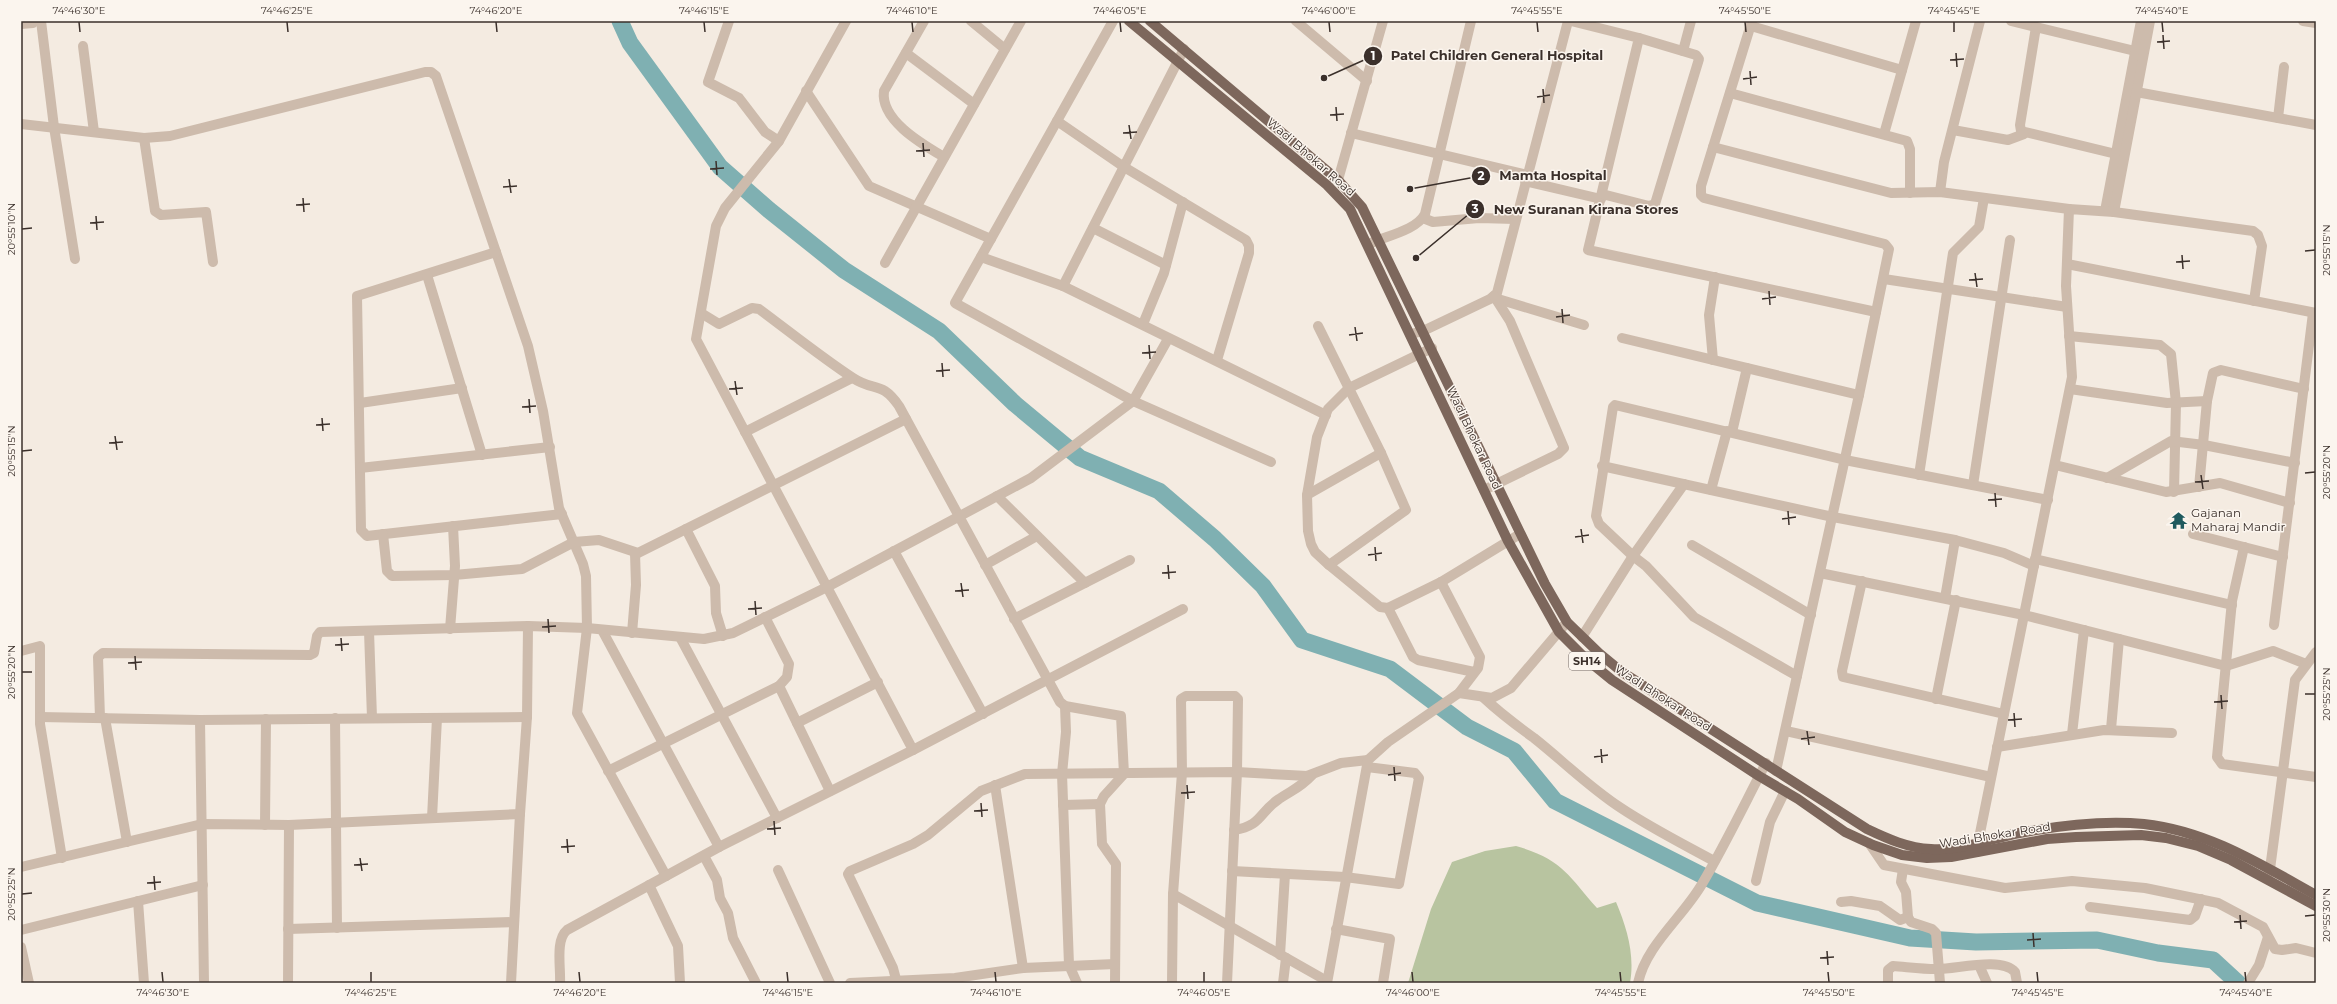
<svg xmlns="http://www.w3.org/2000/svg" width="2337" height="1004" font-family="Montserrat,sans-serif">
	<rect width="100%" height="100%" fill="#f4ebe1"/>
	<path fill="#b8c4a0" d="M 1516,846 C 1562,859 1568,875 1597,908 L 1616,902 C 1627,928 1635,955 1630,983 L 1408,983 L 1431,909 L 1452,862 L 1485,851 Z"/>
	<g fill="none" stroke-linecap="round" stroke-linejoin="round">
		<path stroke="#7fb0b2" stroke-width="17" d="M 620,21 L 630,43 L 720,167 L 769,210 L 844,270 L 939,331 L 1015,404 L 1080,458 L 1159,491 L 1215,539 L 1263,586 L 1302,640 L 1390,669 L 1467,727 L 1514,751 L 1555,801 L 1757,903 L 1910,938 L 1976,942 L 2097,940 L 2158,953 L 2213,960 L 2238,983"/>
		<g stroke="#cdbbac" stroke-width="10">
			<path d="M 41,21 L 54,127 L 75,259"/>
			<path d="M 729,21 L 708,82 L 739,98 L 765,132 L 779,141"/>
			<path d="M 924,21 L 884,91 C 880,120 922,144 944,157"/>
			<path d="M 971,21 L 1005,49"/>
			<path d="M 1113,21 L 955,303 L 1133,401 L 1271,462"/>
			<path d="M 1296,21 L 1367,81"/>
			<path d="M 1571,21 L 1639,38 L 1588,250 L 1876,312"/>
			<path d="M 1752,21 L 1701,186 L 1701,195 L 1704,198 L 1885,244 L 1889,249 L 1859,395 L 1776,771"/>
			<path d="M 2011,21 L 2135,51"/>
			<path d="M 2303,21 L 2316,23"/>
			<path d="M 21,24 L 33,23"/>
			<path d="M 1751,26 L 1902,70"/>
			<path d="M 2036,27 L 2020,125 L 2021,131 L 2116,154"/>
			<path d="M 83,46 L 94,132"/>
			<path d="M 1184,49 L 1063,286 L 1326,415"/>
			<path d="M 1683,51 L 1691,21"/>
			<path d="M 906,53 L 974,104"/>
			<path d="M 806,91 L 869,186 L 991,239"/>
			<path d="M 2131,91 L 2316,125"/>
			<path d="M 1730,93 L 1907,141 L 1910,149 L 1910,193"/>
			<path d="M 2278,118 L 2284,67"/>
			<path d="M 1057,121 L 1124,167 L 1246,240 L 1249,246 L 1249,253 L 1217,360"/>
			<path d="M 21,124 L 144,138 L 170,136 L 425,72 L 431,72 L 436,76 L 528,346 L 543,411 L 559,508 L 583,564 L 586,576 L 587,628 L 577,713 L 666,876"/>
			<path d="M 1953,130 L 2008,140 L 2024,134"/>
			<path d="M 1351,133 L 1527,175"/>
			<path d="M 1884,134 L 1916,21"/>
			<path d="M 144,138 L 155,211 L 161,215 L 206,212 L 213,262"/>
			<path d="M 1713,147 L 1891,193 L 1940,192 L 2069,209"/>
			<path d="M 1338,180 L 1383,21"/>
			<path d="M 1525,181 L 1601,199"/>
			<path d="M 1940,192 L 1944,162 L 1980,21"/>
			<path d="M 1602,194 L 1649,206 L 1655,204 L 1699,59 L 1696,55 L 1639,38"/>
			<path d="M 2105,211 L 2141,21"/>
			<path d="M 2114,212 L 2150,21"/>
			<path d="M 1423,218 L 1433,222 L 1479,218 L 1515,219"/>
			<path d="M 1093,228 L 1166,265"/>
			<path d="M 1369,244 C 1385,236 1416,231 1425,214 L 1471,21"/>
			<path d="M 496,252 L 357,296 L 361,530 L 367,536 L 562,514"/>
			<path d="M 981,257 L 1063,286"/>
			<path d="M 885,263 L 1021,21"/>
			<path d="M 2067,264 L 2316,313"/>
			<path d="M 427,275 L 482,455"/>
			<path d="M 1884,279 L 2067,307"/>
			<path d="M 1498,299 L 1584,325"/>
			<path d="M 701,313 L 719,324 L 752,308 L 759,309 C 790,332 821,357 853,378 C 874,392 881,380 899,406 L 1060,702 L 1065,706 L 1121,716 L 1124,774 L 1104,796 L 1100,804 L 1102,844 L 1116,864 L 1115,983"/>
			<path d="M 1143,324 L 1164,273 L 1183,202"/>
			<path d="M 1318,326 L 1381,453 L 1406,510 L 1329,565"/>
			<path d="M 1411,334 L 1423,331 L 1490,299 L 1497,293 L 1568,21"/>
			<path d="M 2069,336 L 2160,345 L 2171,354 L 2176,403 L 2174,492"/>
			<path d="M 1622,338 L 1859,395"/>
			<path d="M 1432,348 L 1349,388 L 1328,409 L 1317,437 L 1307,495 L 1308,531 L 1311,544 L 1315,552 L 1329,565 L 1380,607 L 1388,608 L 1441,582 L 1520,534"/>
			<path d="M 1713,360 L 1709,315 L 1715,277"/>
			<path d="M 2070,389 L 2167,403 L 2207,401"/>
			<path d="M 360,403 L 462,388"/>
			<path d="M 745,432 L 852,378"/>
			<path d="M 1732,432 L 1747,368"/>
			<path d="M 2055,465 L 2166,492 L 2220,483 L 2290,503"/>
			<path d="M 1602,466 L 1833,517 L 1955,540 L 2004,553 L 2034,566"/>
			<path d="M 360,468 L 550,447"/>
			<path d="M 1919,475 L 1953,253 L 1979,227 L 1984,198"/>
			<path d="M 2107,478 L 2171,441 L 2204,445 L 2295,463"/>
			<path d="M 1973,485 L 2010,240"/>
			<path d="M 2199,487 L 2207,401 L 2213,373 L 2221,370 L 2304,389"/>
			<path d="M 1484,490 L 1558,454 L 1564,448 L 1510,321 L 1494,296"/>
			<path d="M 1711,490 L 1727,431"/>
			<path d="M 1307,495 L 1381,453"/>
			<path d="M 997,496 L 1085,583"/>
			<path d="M 686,529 L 715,586 L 716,613 L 723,636"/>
			<path d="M 383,534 L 387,571 L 392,576 L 454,575 L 522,569 L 574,542 L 599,540 L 638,553 L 906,419"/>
			<path d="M 2193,534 L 2283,557"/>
			<path d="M 1692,545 L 1811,615"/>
			<path d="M 2244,547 L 2232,601 L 2217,757 L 2222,764 L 2316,777"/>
			<path d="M 894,551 L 983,714"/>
			<path d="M 2035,559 L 2232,605"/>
			<path d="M 985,565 L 1037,536"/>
			<path d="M 1820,573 L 2024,615 L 2226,666 L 2273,651 L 2306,664"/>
			<path d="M 1862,581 L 1842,671 L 1843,677 L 2004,714"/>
			<path d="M 1945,598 L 1955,540"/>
			<path d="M 1388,608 L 1413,657 L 1418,660 L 1474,672"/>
			<path d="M 1014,619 L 1130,560"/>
			<path d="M 2274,625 L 2313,313"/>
			<path d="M 450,629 L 455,566 L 453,526"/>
			<path d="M 602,630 L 719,847"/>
			<path d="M 369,631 L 372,718"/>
			<path d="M 632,633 L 636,585 L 635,553"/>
			<path d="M 1582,637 L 1633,556 L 1684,484"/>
			<path d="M 681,639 L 777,818"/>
			<path d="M 21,651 L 40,646 L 40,724 L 62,858"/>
			<path d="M 1797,676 L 1694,617 L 1646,566 L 1633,556 L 1599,524 L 1596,516 L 1613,407 L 1615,405 L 1845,460 L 2048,500"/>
			<path d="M 779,686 L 830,791"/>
			<path d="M 1459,693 L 1492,698 L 1511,688 L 1567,622"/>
			<path d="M 1484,698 C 1500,713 1516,725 1534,738 C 1563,761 1590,788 1621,808 C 1651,828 1683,844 1714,861"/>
			<path d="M 1936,699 L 1956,600"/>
			<path d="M 1065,706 L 1066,732 L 1062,774 L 1069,965 L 1077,983"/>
			<path d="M 40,717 L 200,720 L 527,717"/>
			<path d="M 100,718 L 98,657 L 103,653 L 310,655 L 314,653 L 317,636 L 320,632 L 528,626 L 587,628 L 704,639 L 733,633 L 827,587 L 696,339 L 716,226 L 725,208 L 779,141 L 846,21"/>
			<path d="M 105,718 L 127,842"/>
			<path d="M 335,718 L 337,928"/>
			<path d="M 200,720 L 204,983"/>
			<path d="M 797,723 L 878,682"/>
			<path d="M 2111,729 L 2119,639"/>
			<path d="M 1786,731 L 1991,777"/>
			<path d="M 2072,734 L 2084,630"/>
			<path d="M 1997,747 L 2104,730 L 2172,733"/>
			<path d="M 913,750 L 1183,609"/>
			<path d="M 608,771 L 779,686 L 787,677 L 789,664 L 765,617"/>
			<path d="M 995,785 L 1023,968"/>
			<path d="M 1063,805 L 1100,804"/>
			<path d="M 432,818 L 437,718"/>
			<path d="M 265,825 L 266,719"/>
			<path d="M 1234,830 C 1262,826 1259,812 1279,799 C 1292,790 1300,788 1312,775"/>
			<path d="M 1869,843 L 1884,865 L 2005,888 L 2072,881 L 2145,888 L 2218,903 L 2263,927 L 2275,949 L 2282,950 L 2296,948 L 2316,953"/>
			<path d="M 1978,852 L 1978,843 L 2072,377 L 2066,286 L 2069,209 L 2114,212 L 2253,231 L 2258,235 L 2262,246 L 2254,301"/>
			<path d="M 704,856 L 717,880 L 720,898 L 728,913 L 733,938 L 756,983"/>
			<path d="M 21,867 L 202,824 L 289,825 L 520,814 L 527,717 L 528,626"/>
			<path d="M 1903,869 L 1901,882 L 1906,892 L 1908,917 L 1911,922 L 1932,929 L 1936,933 L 1940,983"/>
			<path d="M 778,870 L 830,983"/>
			<path d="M 1232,871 L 1345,877 L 1399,884 L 1419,778 L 1415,773 L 1367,767"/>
			<path d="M 2267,877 L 2270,869 L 2295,680 L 2316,652"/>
			<path d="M 1756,881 L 1770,822 L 1785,791"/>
			<path d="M 649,885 L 678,946 L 680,983"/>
			<path d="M 1173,894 L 1327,981"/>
			<path d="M 138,901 L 144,983"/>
			<path d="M 1841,902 L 1851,901 L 1880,906 L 1900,920 L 1908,917"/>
			<path d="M 2090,907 L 2190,920 L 2195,916 L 2201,899"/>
			<path d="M 288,929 L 514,922"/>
			<path d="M 1336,929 L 1390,939 L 1383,983"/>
			<path d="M 21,930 L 203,885"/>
			<path d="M 21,947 L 29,983"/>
			<path d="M 1280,955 L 1285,874"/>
			<path d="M 1979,965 L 1987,983"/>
			<path d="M 288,983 L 289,825"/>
			<path d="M 511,983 L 520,814"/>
			<path d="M 560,983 C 561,968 555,940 567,930 L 719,847 L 913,750 L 827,587 L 1031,478 L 1133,401 L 1168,339"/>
			<path d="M 850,983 L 955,978 L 1023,968 L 1115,964"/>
			<path d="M 897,983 L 893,968 L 848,874 L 850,871 L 913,844 L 928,835 L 981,791 L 1025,774 L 1237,772 L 1307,776 L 1341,763 L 1368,760"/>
			<path d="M 1172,983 L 1173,894 L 1182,773 L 1181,699 L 1186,696 L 1235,696 L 1238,699 L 1237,772 L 1227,983"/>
			<path d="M 1283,983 L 1286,958"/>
			<path d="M 1327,983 L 1368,760 L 1388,742 L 1459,693 L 1478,668 L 1480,657 L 1441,582"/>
			<path d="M 1638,983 C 1646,945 1683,917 1702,884 C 1725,845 1745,803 1766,763"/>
			<path d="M 1888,983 L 1888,970 L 1893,966 C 1907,967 1922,969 1936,969 C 1954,970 2001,956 2015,972 L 2017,983"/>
			<path d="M 2248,983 L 2259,965 L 2268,937"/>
		</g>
		<g stroke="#7d675c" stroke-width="10">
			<path d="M 1129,21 L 1327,185 L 1350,209 L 1508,541 L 1559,632 L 1585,658 L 1612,680 L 1759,776 L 1798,799 L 1845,832 L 1873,845 L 1902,855 L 1927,858 L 1951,857 L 2047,839 L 2076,837 L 2141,835 L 2166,838 L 2198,846 L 2231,860 L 2316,906"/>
			<path d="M 1150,21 L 1338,180 L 1362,207 L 1545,584 L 1567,622 L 1599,653 L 1622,672 L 1867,829 C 1888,839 1908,848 1931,849 C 1959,851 1987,840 2014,834 C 2055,826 2102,820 2144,824 C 2208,831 2260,864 2316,895"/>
		</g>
	</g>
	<path fill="none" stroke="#3b302b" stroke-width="1.5" d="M 79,22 L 80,32M 287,22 L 288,32M 496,22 L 497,32M 704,22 L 705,32M 912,22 L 913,32M 1120,22 L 1121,32M 1329,22 L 1330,32M 1537,22 L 1538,32M 1745,22 L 1746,32M 1954,22 L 1954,32M 2162,22 L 2163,32M 2163,35 L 2164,49M 2157,42 L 2170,41M 1956,53 L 1957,67M 1950,60 L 1964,59M 1750,71 L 1751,85M 1743,79 L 1757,77M 1543,89 L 1544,103M 1537,97 L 1550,95M 1336,107 L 1337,121M 1330,115 L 1344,114M 1129,125 L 1131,139M 1123,133 L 1137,132M 923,143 L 924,157M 916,151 L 930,150M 716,161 L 717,175M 710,169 L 724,168M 509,179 L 511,193M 503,187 L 517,186M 303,198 L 304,212M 296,205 L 310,204M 96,216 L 97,230M 90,223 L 104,222M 22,229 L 32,228M 2305,251 L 2315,250M 2182,255 L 2183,269M 2176,262 L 2190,261M 1975,273 L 1977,287M 1969,280 L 1983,279M 1769,291 L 1770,305M 1762,299 L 1776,297M 1562,309 L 1563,323M 1556,317 L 1570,315M 1355,327 L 1357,341M 1349,335 L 1363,333M 1149,345 L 1150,359M 1142,353 L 1156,352M 942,363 L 943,377M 936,371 L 950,370M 735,381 L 737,395M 729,389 L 743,388M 529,399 L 530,413M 522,407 L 536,406M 322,418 L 323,431M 316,425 L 330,424M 115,436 L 117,450M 109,443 L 123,442M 22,451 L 32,450M 2305,473 L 2315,472M 2201,475 L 2203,489M 2195,482 L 2209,481M 1995,493 L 1996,507M 1988,500 L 2002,499M 1788,511 L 1789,525M 1782,519 L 1796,517M 1581,529 L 1583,543M 1575,537 L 1589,535M 1375,547 L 1376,561M 1368,555 L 1382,553M 1168,565 L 1169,579M 1162,573 L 1176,572M 961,583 L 963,597M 955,591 L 969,590M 755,601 L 756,615M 748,609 L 762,608M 548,619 L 549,633M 542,627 L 556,626M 341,638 L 342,651M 335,645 L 349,644M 135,656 L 136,670M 128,663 L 142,662M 22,672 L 32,672M 2305,694 L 2315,694M 2221,695 L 2222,709M 2214,702 L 2228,701M 2014,713 L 2015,727M 2008,720 L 2022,719M 1807,731 L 1809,745M 1801,739 L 1815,737M 1601,749 L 1602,763M 1594,757 L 1608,755M 1394,767 L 1395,781M 1388,775 L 1401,773M 1187,785 L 1188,799M 1181,793 L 1195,792M 981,803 L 982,817M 974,811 L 988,810M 774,821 L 775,835M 767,829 L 781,828M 567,839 L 568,853M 561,847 L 575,846M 360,858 L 362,871M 354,865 L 368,864M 154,876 L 155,890M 147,883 L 161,882M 22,894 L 32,893M 2240,915 L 2241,929M 2305,916 L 2315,915M 2234,922 L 2247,921M 2033,933 L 2034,947M 2027,940 L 2041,939M 1827,951 L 1828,965M 1820,958 L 1834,957M 162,972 L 163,982M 371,972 L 371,982M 579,972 L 580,982M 787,972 L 788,982M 995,972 L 996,982M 1204,972 L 1204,982M 1412,972 L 1413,982M 1620,972 L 1621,982M 1828,972 L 1829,982M 2037,972 L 2038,982M 2245,972 L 2246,982"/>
	<defs>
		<symbol id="temple-bare" viewBox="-9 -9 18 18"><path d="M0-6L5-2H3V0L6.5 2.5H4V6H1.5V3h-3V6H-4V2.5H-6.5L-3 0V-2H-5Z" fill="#1f5a5e" stroke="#fbf5ee" stroke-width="2.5" paint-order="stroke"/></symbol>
	</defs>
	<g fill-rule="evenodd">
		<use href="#temple-bare" x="2166" y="508" width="25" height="25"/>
	</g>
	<g text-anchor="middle" stroke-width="3" stroke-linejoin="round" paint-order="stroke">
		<rect fill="#fbf5ee" stroke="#756b66" stroke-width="1" x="1569" y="652" width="36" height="18" rx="3"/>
		<g font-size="11" font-weight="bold" fill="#3b302b">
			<text x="1587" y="665">SH14</text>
		</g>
		<g font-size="12" fill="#3b302b" stroke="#fbf5ee">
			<text transform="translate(1311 157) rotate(41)" y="4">Wadi Bhokar Road</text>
			<text transform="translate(1474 438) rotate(65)" y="4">Wadi Bhokar Road</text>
			<text transform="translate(1663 698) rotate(33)" y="4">Wadi Bhokar Road</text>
			<text transform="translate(1995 835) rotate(-9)" y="4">Wadi Bhokar Road</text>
		</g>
		<g font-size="12" fill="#3b302b" stroke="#fbf5ee" text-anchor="start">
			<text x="2191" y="517">Gajanan<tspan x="2191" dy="14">Maharaj Mandir</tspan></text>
		</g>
	</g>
	<path fill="none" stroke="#3b302b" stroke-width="1.5" d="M1324 78L1373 56M1410 189L1481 176M1416 258L1475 209"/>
	<g fill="#3b302b" stroke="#fbf5ee" stroke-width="1.5">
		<circle cx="1324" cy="78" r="4"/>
		<circle cx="1410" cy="189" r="4"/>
		<circle cx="1416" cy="258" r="4"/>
		<circle cx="1373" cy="56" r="10"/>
		<circle cx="1481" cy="176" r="10"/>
		<circle cx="1475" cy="209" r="10"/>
	</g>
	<g font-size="12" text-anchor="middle" font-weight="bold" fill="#fff">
		<text x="1373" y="60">1</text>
		<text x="1481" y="180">2</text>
		<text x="1475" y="213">3</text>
	</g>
	<g font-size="13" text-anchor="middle" font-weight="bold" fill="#3b302b" stroke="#fbf5ee" stroke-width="3" stroke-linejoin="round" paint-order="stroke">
		<text x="1497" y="60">Patel Children General Hospital</text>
		<text x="1553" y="180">Mamta Hospital</text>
		<text x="1586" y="214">New Suranan Kirana Stores</text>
	</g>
	<rect width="2337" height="1004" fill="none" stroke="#fbf5ee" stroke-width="44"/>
	<rect x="22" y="22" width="2293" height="960" fill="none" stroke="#3b302b" stroke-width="1.5"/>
	<g font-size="10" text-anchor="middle" fill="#3b302b">
		<text x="79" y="14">74°46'30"E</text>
		<text x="287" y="14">74°46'25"E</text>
		<text x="496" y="14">74°46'20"E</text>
		<text x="704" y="14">74°46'15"E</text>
		<text x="912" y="14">74°46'10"E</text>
		<text x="1120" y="14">74°46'05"E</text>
		<text x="1329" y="14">74°46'00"E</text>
		<text x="1537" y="14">74°45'55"E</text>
		<text x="1745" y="14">74°45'50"E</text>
		<text x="1954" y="14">74°45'45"E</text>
		<text x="2162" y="14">74°45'40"E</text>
		<text transform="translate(11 229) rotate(-90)" y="4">20°55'10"N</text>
		<text transform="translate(2326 250) rotate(-90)" y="4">20°55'15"N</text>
		<text transform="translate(11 451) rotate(-90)" y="4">20°55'15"N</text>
		<text transform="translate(2326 472) rotate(-90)" y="4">20°55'20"N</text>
		<text transform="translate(11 672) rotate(-90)" y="4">20°55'20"N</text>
		<text transform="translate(2326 694) rotate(-90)" y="4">20°55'25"N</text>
		<text transform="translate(11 894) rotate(-90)" y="4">20°55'25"N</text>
		<text transform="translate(2326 915) rotate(-90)" y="4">20°55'30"N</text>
		<text x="163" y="996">74°46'30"E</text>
		<text x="371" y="996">74°46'25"E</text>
		<text x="580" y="996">74°46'20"E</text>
		<text x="788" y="996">74°46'15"E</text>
		<text x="996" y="996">74°46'10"E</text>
		<text x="1204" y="996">74°46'05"E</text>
		<text x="1413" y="996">74°46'00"E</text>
		<text x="1621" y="996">74°45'55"E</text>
		<text x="1829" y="996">74°45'50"E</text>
		<text x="2038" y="996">74°45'45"E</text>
		<text x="2246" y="996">74°45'40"E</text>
	</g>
</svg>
